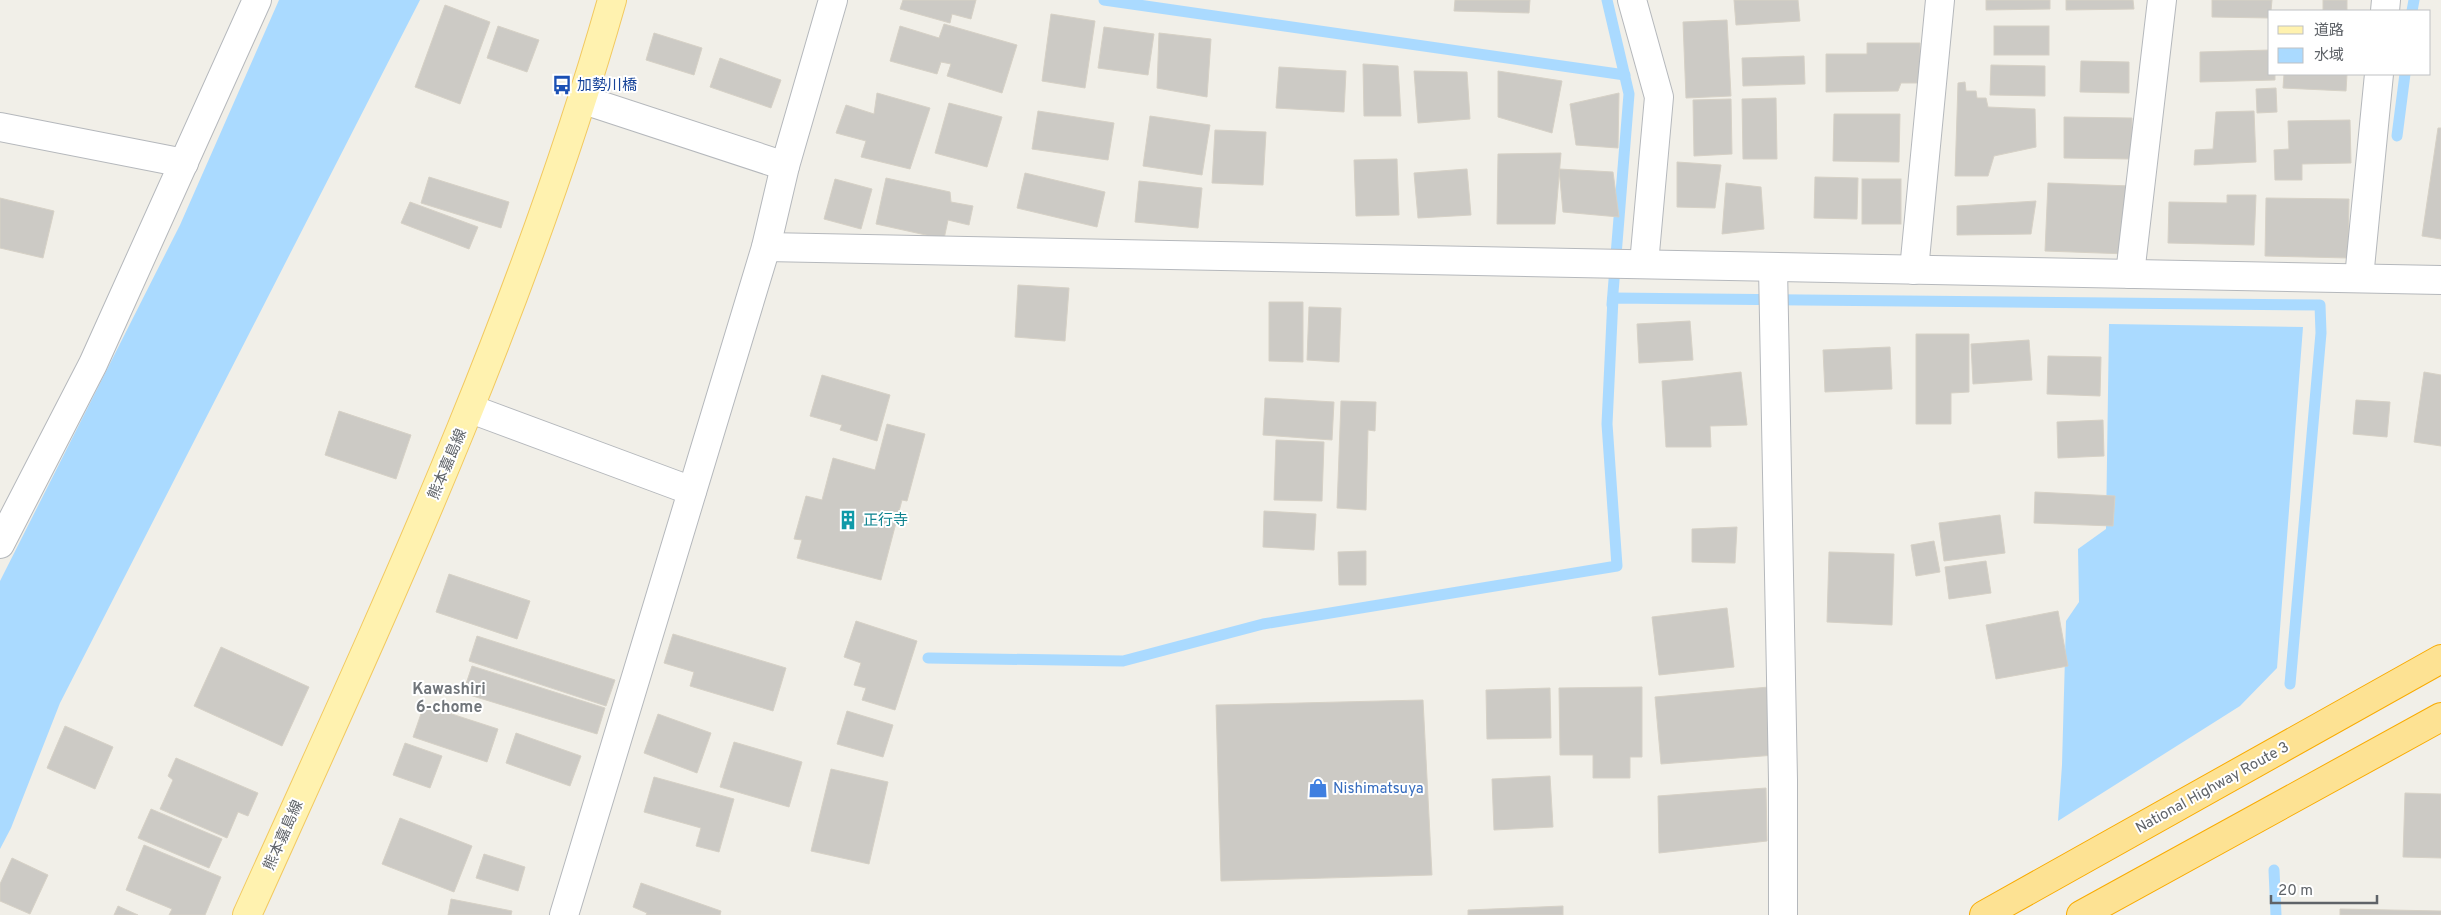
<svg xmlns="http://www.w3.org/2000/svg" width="2441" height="915" font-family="Overpass,'Noto Sans JP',sans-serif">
	<rect width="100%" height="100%" fill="#f1efe8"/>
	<g fill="#aadaff">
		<path d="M 279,0 L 420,0 L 60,703 L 11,828 L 0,849 L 0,581 L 180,225 Z"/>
		<path d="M 2109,324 L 2303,327 L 2277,668 L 2240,706 L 2058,821 L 2062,765 L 2066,621 L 2079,602 L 2078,549 L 2106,529 Z"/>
	</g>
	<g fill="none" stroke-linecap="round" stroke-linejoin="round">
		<g stroke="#aadaff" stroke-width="11">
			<path d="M 1104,0 L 1625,75"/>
			<path d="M 1607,0 L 1629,94 L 1612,305"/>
			<path d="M 2412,11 L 2414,0"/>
			<path d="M 2397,136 L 2405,74"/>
			<path d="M 928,658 L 1123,661 L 1263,624 L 1617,566 L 1607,424 L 1613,298 L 2320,305 L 2321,333 L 2290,684"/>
			<path d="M 2274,870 L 2276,915"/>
		</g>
	</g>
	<g fill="#cccac5" stroke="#d6d1c6">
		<path d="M 903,0 L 976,0 L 971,19 L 952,14 L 950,23 L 900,9 Z"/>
		<path d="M 1455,0 L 1530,0 L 1529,13 L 1454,11 Z"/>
		<path d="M 1734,0 L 1798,0 L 1800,21 L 1736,25 Z"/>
		<path d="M 1986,0 L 2050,0 L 2050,9 L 1986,10 Z"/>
		<path d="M 2066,0 L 2133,0 L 2134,9 L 2066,10 Z"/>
		<path d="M 2212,0 L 2272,0 L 2271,11 L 2270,18 L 2212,17 Z"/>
		<rect x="2323" y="0" width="24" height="10"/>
		<path d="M 445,5 L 490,22 L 460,104 L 415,87 Z"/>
		<path d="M 1051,14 L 1095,21 L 1085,88 L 1042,81 Z"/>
		<path d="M 1727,20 L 1731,96 L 1686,98 L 1683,22 Z"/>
		<path d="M 944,24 L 1017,45 L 1002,93 L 947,76 L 951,64 L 941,62 L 937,74 L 890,61 L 900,26 L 939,38 Z"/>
		<path d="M 498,26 L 539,40 L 527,72 L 487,58 Z"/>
		<rect x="1994" y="26" width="55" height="29"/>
		<path d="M 1104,27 L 1154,34 L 1148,75 L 1098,68 Z"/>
		<path d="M 654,33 L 702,48 L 694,75 L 646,60 Z"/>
		<path d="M 1159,33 L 1211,39 L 1207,97 L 1157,88 Z"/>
		<path d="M 1867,43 L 1920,43 L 1920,83 L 1901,83 L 1898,91 L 1826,92 L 1826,54 L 1867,54 Z"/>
		<path d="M 2270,50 L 2270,74 L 2275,74 L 2275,80 L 2200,82 L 2200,52 Z"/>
		<path d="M 1804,56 L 1805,84 L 1743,86 L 1742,58 Z"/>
		<path d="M 720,58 L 781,80 L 771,108 L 710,87 Z"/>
		<path d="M 2081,61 L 2129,62 L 2129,93 L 2080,92 Z"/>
		<path d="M 1363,64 L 1398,66 L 1401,116 L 1364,116 Z"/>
		<path d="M 1991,65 L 2045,66 L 2045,96 L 1990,95 Z"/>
		<path d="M 1279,67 L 1346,71 L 1344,112 L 1276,108 Z"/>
		<path d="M 1414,71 L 1467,72 L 1470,119 L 1418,123 Z"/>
		<path d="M 1498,71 L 1562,81 L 1552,133 L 1498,117 Z"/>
		<path d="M 2284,74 L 2347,74 L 2346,91 L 2283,88 Z"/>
		<path d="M 1965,82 L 1966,91 L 1976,91 L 1977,98 L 1986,98 L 1988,107 L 2035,109 L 2036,147 L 1994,156 L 1988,176 L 1955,176 L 1958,83 Z"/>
		<path d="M 2276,88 L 2277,112 L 2257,113 L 2256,89 Z"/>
		<path d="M 877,93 L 930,108 L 910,169 L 861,157 L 866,141 L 836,133 L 846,105 L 874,114 Z"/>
		<path d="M 1619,93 L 1618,148 L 1576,145 L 1570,104 Z"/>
		<path d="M 1776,98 L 1777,159 L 1743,159 L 1742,99 Z"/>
		<path d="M 1731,99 L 1732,154 L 1694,156 L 1693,100 Z"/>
		<path d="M 949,103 L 1002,117 L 987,167 L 935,153 Z"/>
		<path d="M 1038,111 L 1114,123 L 1108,160 L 1032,149 Z"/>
		<path d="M 2254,111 L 2256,162 L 2194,165 L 2195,150 L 2213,149 L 2216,112 Z"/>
		<path d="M 1834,114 L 1900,114 L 1899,162 L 1833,161 Z"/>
		<path d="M 1150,116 L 1210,125 L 1202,175 L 1143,166 Z"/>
		<path d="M 2064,117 L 2132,118 L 2132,159 L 2064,158 Z"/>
		<path d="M 2350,120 L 2351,163 L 2302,164 L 2302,180 L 2275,180 L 2274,150 L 2289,149 L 2288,121 Z"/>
		<path d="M 2438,128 L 2441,128 L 2441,239 L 2422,236 Z"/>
		<path d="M 1215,130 L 1266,132 L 1263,185 L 1212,183 Z"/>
		<path d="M 1561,153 L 1555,224 L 1497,224 L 1498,154 Z"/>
		<path d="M 1397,159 L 1399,215 L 1356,216 L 1354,160 Z"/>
		<path d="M 1677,162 L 1721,165 L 1715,208 L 1677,207 Z"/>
		<path d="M 1467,169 L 1471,215 L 1418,218 L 1414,173 Z"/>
		<path d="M 1559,169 L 1613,172 L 1619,217 L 1563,212 Z"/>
		<path d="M 1025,173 L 1105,192 L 1097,227 L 1017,208 Z"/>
		<path d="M 429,177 L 509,202 L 501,228 L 421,203 Z"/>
		<path d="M 1815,177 L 1858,178 L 1857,219 L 1814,218 Z"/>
		<path d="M 886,178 L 950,192 L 951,202 L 973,206 L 969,225 L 948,220 L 944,239 L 876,224 Z"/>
		<path d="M 835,179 L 872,189 L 861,229 L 824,219 Z"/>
		<rect x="1862" y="179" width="39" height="45"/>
		<path d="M 1139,181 L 1202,188 L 1198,228 L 1135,222 Z"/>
		<path d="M 1726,183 L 1761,187 L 1764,229 L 1722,234 Z"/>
		<path d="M 2048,183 L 2131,186 L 2128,254 L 2045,251 Z"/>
		<path d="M 2227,195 L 2256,195 L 2254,245 L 2168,243 L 2169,202 L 2227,203 Z"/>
		<path d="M 0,198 L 54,211 L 43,258 L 0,248 Z"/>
		<path d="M 2266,198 L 2349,199 L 2348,258 L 2265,256 Z"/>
		<path d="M 2036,201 L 2031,234 L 1957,235 L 1957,206 Z"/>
		<path d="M 410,202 L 478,227 L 469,249 L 401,223 Z"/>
		<path d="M 1018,285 L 1069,288 L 1065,341 L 1015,337 Z"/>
		<path d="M 1269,302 L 1303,302 L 1303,362 L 1269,361 Z"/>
		<path d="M 1309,307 L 1341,308 L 1339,362 L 1307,360 Z"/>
		<path d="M 1690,321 L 1693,360 L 1639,363 L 1637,324 Z"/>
		<path d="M 1916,334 L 1969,334 L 1969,392 L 1951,393 L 1951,424 L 1916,424 Z"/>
		<path d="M 2029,340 L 2032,380 L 1973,384 L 1971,344 Z"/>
		<path d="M 1890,347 L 1892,389 L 1825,392 L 1823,350 Z"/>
		<path d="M 2048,356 L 2101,357 L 2100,396 L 2047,394 Z"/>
		<path d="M 1741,372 L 1747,425 L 1710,426 L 1711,447 L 1666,447 L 1662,381 Z"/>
		<path d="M 2424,372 L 2441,375 L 2441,446 L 2414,442 Z"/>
		<path d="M 822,375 L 890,395 L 877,441 L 840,430 L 842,425 L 810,416 Z"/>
		<path d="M 1265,398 L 1334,402 L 1332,440 L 1263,435 Z"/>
		<path d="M 2356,400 L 2390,402 L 2387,437 L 2353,434 Z"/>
		<path d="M 1341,401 L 1376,402 L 1375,431 L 1368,430 L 1366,510 L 1337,508 Z"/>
		<path d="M 339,411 L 411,435 L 396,479 L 325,455 Z"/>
		<path d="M 2103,420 L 2104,456 L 2058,458 L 2057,422 Z"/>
		<path d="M 887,424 L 925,434 L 907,501 L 902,500 L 881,580 L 797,558 L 802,540 L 794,539 L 806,496 L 822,500 L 833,458 L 875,470 Z"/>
		<path d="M 1276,440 L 1324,442 L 1322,501 L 1274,500 Z"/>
		<path d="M 2035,492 L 2115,496 L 2113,526 L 2034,523 Z"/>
		<path d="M 1264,511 L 1316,514 L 1314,550 L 1263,547 Z"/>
		<path d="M 2000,515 L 2005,553 L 1944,561 L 1939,523 Z"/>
		<path d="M 1737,527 L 1735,563 L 1692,562 L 1692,529 Z"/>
		<path d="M 1934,541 L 1940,572 L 1916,576 L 1911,545 Z"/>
		<path d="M 1366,551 L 1366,585 L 1339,585 L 1338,552 Z"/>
		<path d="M 1829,552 L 1894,554 L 1892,625 L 1827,622 Z"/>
		<path d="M 1986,561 L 1991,593 L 1949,599 L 1945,567 Z"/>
		<path d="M 449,574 L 530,601 L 517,639 L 436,612 Z"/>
		<path d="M 1727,608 L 1734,667 L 1659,675 L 1652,617 Z"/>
		<path d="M 2058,611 L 2068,666 L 1996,679 L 1986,625 Z"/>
		<path d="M 856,621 L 917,641 L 895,710 L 862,700 L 866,688 L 854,685 L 861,663 L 844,657 Z"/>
		<path d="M 673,634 L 786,668 L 773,711 L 690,686 L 694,672 L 664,663 Z"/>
		<path d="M 477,636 L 615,680 L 606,706 L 469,661 Z"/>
		<path d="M 221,647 L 309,687 L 282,746 L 194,706 Z"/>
		<path d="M 472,666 L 605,708 L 597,734 L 463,693 Z"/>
		<path d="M 1642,687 L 1642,757 L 1630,757 L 1630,778 L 1593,778 L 1593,755 L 1560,755 L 1559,688 Z"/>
		<path d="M 1769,687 L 1775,755 L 1661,764 L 1655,697 Z"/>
		<path d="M 1550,688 L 1551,738 L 1487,739 L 1486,690 Z"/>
		<path d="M 1423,700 L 1432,875 L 1221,881 L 1216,705 Z"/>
		<path d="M 424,705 L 498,729 L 487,762 L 413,737 Z"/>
		<path d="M 847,711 L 893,725 L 883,757 L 837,744 Z"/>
		<path d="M 658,714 L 711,733 L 697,773 L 644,753 Z"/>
		<path d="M 65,726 L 113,747 L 95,789 L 47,768 Z"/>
		<path d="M 516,733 L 581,756 L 570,786 L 506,763 Z"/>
		<path d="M 734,742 L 802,762 L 789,807 L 720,787 Z"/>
		<path d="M 405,743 L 442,756 L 430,788 L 393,775 Z"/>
		<path d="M 176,758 L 258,793 L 248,816 L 238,812 L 227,838 L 160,809 L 173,780 L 168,776 Z"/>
		<path d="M 831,769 L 888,782 L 869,864 L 811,851 Z"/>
		<path d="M 1550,776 L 1553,827 L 1494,830 L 1492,779 Z"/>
		<path d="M 654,777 L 734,799 L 719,852 L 696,846 L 701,828 L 644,812 Z"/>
		<path d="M 1766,788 L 1767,841 L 1659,853 L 1658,796 Z"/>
		<path d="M 2405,793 L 2441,794 L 2441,858 L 2403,857 Z"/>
		<path d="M 151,809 L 222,839 L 209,868 L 138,838 Z"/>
		<path d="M 400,818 L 472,846 L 454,892 L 382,864 Z"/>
		<path d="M 144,845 L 221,877 L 205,915 L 169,915 L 172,909 L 126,890 Z"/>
		<path d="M 484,854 L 525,867 L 518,891 L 476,878 Z"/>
		<path d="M 12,858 L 48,875 L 30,914 L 0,901 L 0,884 Z"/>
		<path d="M 641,883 L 721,911 L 720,915 L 646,915 L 647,913 L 633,907 Z"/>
		<path d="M 451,899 L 512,911 L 511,915 L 448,915 Z"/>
		<path d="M 118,906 L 138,915 L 114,915 Z"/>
		<path d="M 1563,906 L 1563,915 L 1468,915 L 1468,910 Z"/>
		<path d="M 2340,909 L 2441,911 L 2441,915 L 2340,915 Z"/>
	</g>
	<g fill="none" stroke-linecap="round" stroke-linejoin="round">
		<defs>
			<g id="minor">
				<path d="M 1632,0 L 1659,97 L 1644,264"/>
				<path d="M 2385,11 L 2386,0"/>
				<path d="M 584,100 L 785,166"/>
				<path d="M 0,127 L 184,163"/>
				<path d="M 766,247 L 2441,280"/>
				<path d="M 1773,267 L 1783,780 L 1783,915"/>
				<path d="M 1914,270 L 1940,0"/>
				<path d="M 2130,274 L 2162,0"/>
				<path d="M 2359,278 L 2379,74"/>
				<path d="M 471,409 L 692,491"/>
				<path d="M 0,544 L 93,364 L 257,0"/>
				<path d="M 564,915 L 766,247 L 785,166 L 833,0"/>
			</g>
			<path id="major" d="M 247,915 C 382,616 522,317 612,0"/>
			<g id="highway">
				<path d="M 1984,915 L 2441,659"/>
				<path d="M 2081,915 L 2441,717"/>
			</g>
		</defs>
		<use href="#minor" stroke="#b5b8bc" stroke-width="30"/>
		<use href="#major" stroke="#f2c960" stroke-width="30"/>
		<use href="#highway" stroke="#f9ab00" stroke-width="30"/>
		<use href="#minor" stroke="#fff" stroke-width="28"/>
		<use href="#major" stroke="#fff2af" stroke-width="28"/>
		<use href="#highway" stroke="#fde293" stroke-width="28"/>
	</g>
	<defs>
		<symbol id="bus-bare" viewBox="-9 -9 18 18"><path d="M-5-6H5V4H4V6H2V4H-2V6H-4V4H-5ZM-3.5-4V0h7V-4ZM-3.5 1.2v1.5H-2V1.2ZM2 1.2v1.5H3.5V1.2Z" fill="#1a4fb4" stroke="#fff" stroke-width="2.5" paint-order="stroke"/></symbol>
		<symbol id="building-bare" viewBox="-9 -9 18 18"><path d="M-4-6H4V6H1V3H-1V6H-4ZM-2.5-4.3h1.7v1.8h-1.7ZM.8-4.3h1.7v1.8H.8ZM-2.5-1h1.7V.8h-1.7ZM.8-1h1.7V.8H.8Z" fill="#0f9aa8" stroke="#fff" stroke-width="2.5" paint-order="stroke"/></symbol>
		<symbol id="shop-bare" viewBox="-9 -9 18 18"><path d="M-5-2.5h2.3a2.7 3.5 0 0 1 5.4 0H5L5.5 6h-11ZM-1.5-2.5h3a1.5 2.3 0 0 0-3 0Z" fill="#3f7fe0" stroke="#fff" stroke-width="2.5" paint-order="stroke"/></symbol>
	</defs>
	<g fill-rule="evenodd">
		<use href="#bus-bare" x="548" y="71" width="28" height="28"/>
		<use href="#building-bare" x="834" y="506" width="28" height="28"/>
		<use href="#shop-bare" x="1304" y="774" width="28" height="28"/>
	</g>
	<g text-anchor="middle" stroke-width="4" stroke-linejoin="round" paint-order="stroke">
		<g font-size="15" fill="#164399" stroke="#fff" text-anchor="start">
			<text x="577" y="90">加勢川橋</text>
		</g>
		<g font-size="15" fill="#5f6368" stroke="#fff">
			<text transform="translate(447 464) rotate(-67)" y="5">熊本嘉島線</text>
			<text transform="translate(2212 787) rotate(-29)" y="5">National Highway Route 3</text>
			<text transform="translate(283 835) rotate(-66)" y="5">熊本嘉島線</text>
		</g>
		<g font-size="15" fill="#0d838f" stroke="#fff" text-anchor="start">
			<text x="863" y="525">正行寺</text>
		</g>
		<g font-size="15" fill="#366cbe" stroke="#fff" text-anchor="start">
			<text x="1333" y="793">Nishimatsuya</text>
		</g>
		<g font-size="16" font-weight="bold" fill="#70757a" stroke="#fff">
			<text x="449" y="694">Kawashiri<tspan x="449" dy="18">6-chome</tspan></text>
		</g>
	</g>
	<rect x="2268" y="10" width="162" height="65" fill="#ffffff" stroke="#bfc1c3"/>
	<rect x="2278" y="26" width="25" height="8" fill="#fff2af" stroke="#bfc1c3"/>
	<text x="2314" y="35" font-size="15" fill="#5f6368">道路</text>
	<rect x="2278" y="48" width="25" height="15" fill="#aadaff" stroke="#bfc1c3"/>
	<text x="2314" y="60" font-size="15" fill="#5f6368">水域</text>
	<path d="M2271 895v8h106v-8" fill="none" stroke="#5f6368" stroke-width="2.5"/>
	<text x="2278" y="895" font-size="15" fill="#5f6368" stroke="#ffffff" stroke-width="4" paint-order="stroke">20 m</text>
</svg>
